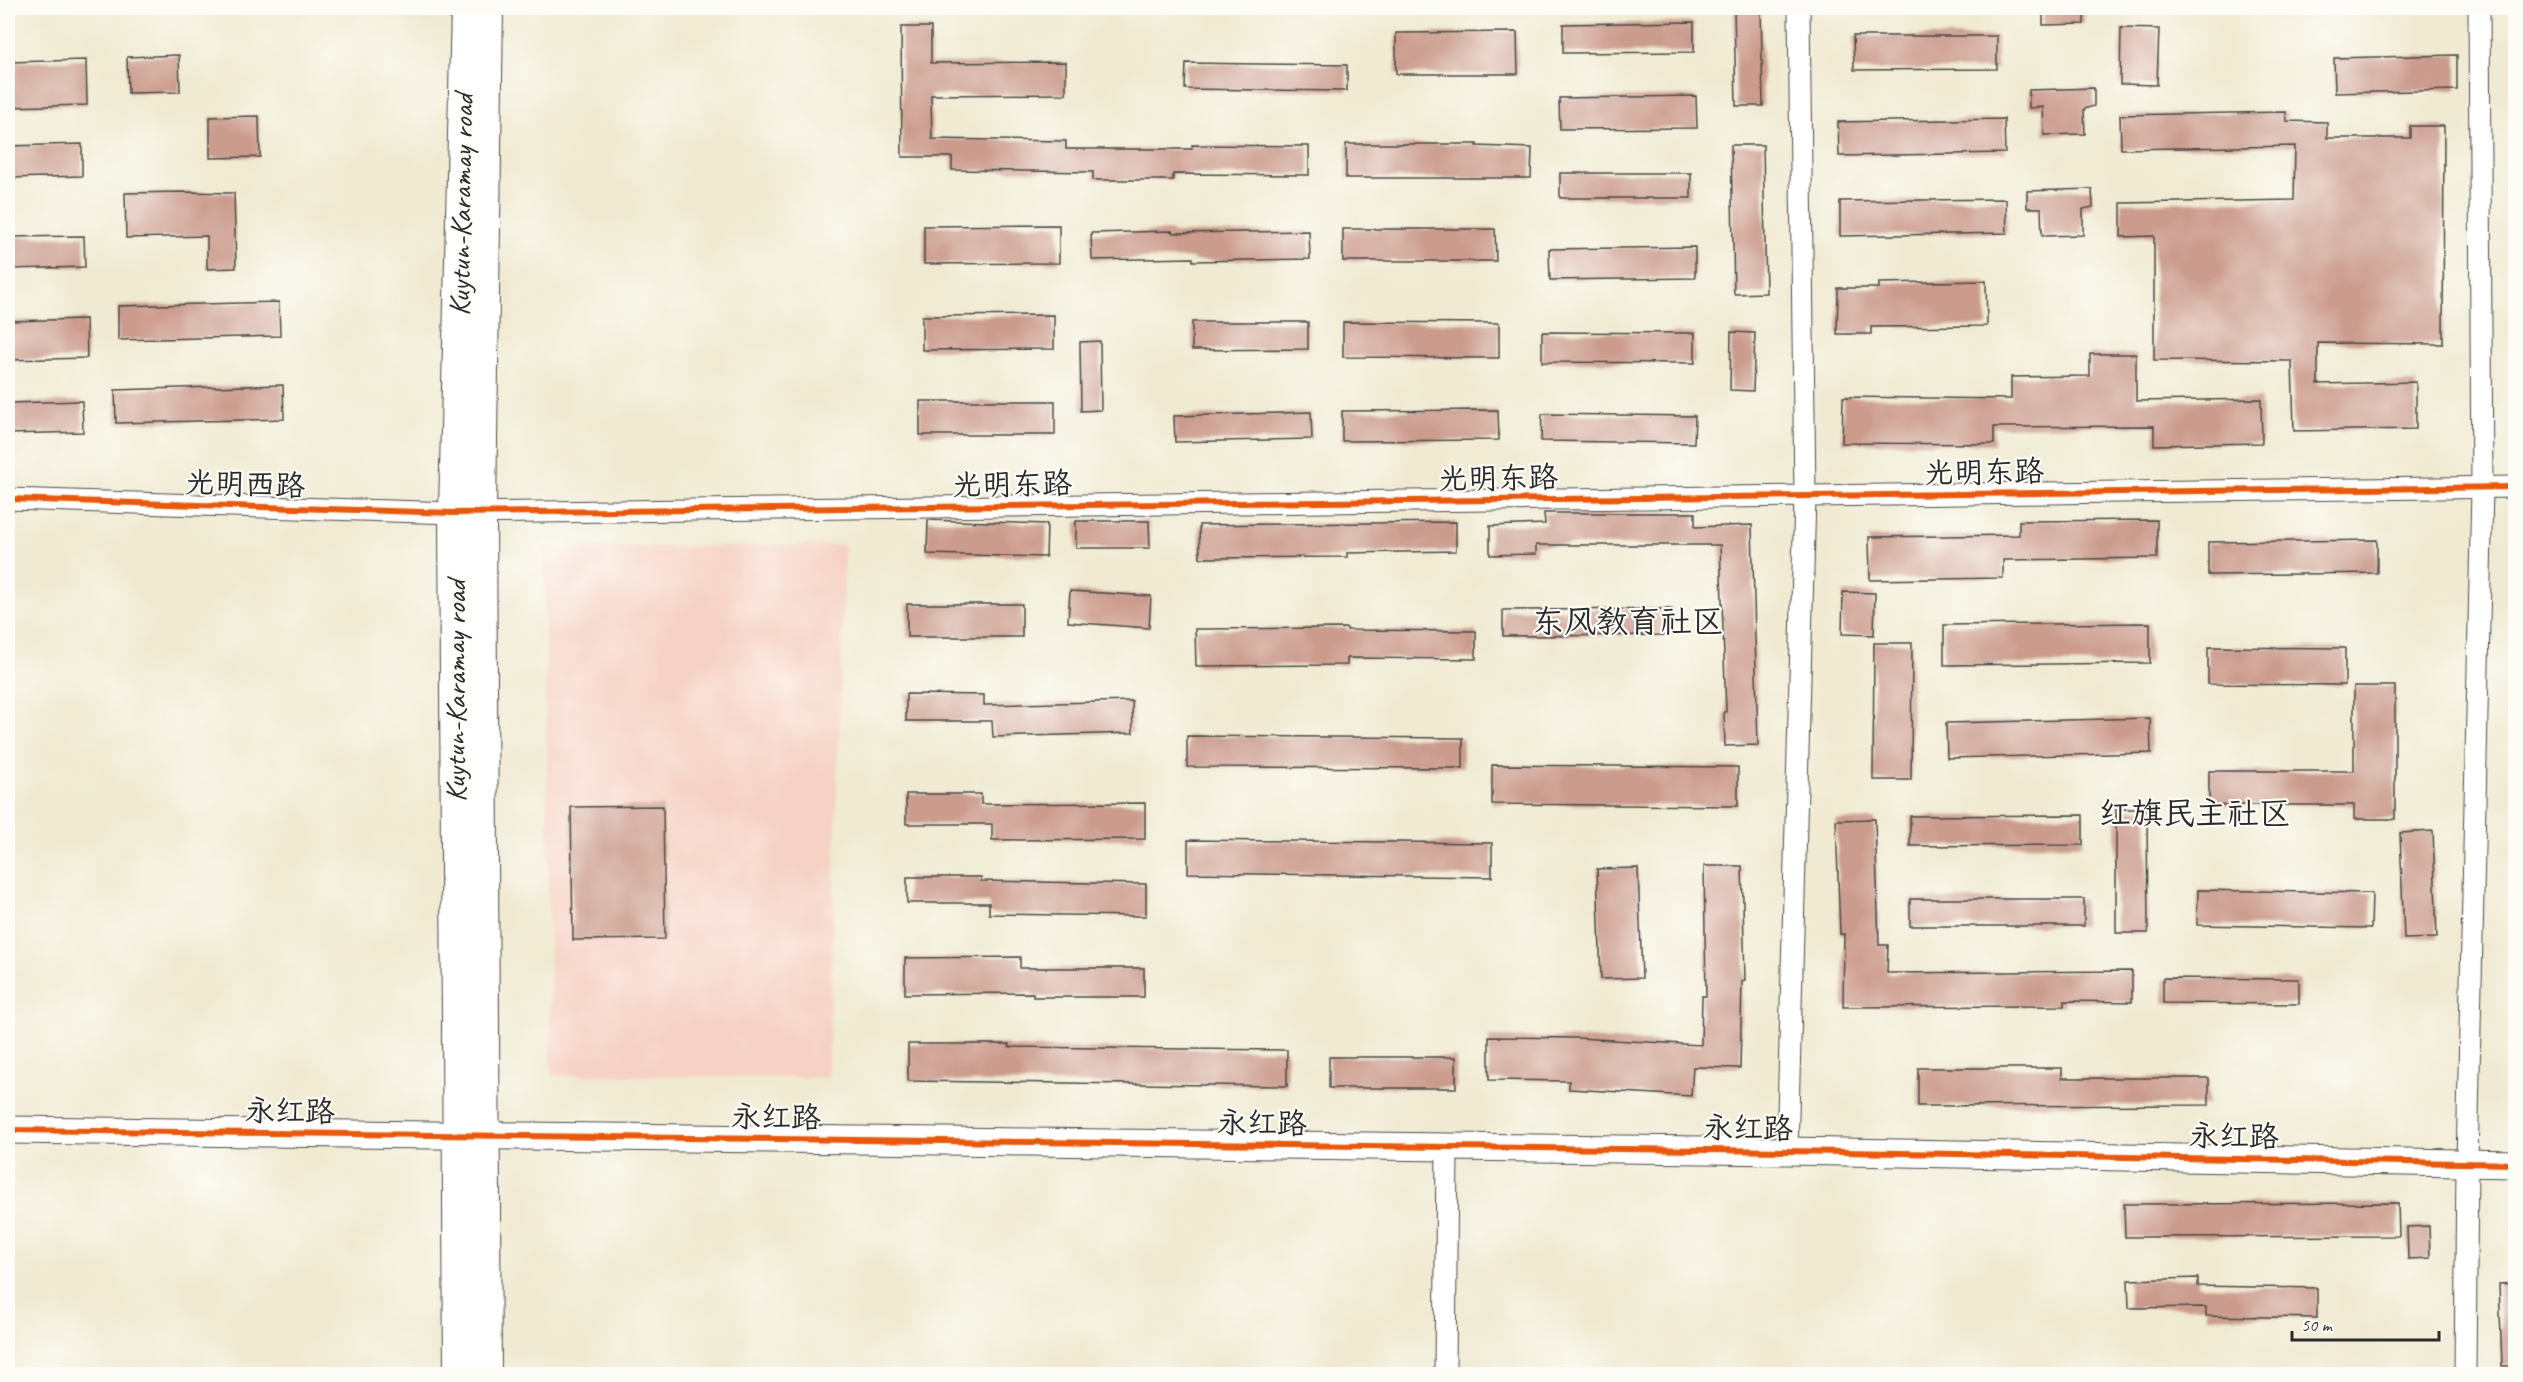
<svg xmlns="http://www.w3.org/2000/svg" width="2523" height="1382" font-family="Caveat,'LXGW WenKai TC',sans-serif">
	<rect width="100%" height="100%" fill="#fdfcf7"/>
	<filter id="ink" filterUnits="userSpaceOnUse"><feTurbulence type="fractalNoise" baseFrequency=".0167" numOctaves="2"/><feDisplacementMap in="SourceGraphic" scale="12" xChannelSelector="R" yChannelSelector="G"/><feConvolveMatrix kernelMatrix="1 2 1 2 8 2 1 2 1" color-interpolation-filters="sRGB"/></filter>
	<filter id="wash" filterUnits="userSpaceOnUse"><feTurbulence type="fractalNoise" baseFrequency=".008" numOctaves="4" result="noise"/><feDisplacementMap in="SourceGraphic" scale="24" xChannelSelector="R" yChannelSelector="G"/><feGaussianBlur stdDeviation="1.35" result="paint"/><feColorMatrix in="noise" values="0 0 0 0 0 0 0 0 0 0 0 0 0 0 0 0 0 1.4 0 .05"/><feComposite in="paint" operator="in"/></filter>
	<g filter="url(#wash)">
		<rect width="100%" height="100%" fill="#f0ead2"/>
		<path fill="#f6d1c5" d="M 845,545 L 828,1078 L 551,1075 L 544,548 Z"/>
		<g id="blocks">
			<g fill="#cb9b8d">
				<path d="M 1734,8 L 1761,8 L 1763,106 L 1736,106 Z"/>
				<path d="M 2043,8 L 2084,8 L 2084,24 L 2043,25 Z"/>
				<path d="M 1694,22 L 1694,52 L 1563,53 L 1563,24 Z"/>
				<path d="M 901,27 L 931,27 L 931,63 L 1066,62 L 1066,94 L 931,95 L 932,139 L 1066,141 L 1066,149 L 1192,149 L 1192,145 L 1309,146 L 1309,175 L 1173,174 L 1173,180 L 1093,180 L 1093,172 L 952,170 L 952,157 L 902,157 Z"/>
				<path d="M 2121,28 L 2159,29 L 2157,85 L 2120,84 Z"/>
				<path d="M 1517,32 L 1518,74 L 1396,74 L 1396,33 Z"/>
				<path d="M 1853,36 L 1997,36 L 1997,69 L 1854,70 Z"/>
				<path d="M 179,55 L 180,92 L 128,93 L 127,57 Z"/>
				<path d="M 2457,55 L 2457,90 L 2335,93 L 2334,58 Z"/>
				<path d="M 86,60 L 87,105 L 8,107 L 8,62 Z"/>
				<path d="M 1186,63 L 1347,65 L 1347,91 L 1185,89 Z"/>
				<path d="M 2094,88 L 2094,106 L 2084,109 L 2085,134 L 2044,135 L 2043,107 L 2029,108 L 2029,90 Z"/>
				<path d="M 1696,96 L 1697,128 L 1560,129 L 1559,98 Z"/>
				<path d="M 2286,112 L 2287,121 L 2327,122 L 2327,138 L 2410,138 L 2410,126 L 2444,126 L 2443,344 L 2318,343 L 2318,384 L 2416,382 L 2416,429 L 2294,431 L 2292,361 L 2154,360 L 2154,236 L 2121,237 L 2121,203 L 2294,200 L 2295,146 L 2121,149 L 2120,115 Z"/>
				<path d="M 259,116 L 260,157 L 210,158 L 210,117 Z"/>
				<path d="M 2004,119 L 2005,153 L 1839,156 L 1838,122 Z"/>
				<path d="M 82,144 L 82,176 L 8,178 L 8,146 Z"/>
				<path d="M 1346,144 L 1477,144 L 1477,146 L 1532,148 L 1531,178 L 1346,178 Z"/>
				<path d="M 1731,145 L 1763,145 L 1766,293 L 1734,294 Z"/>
				<rect x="1560" y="173" width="131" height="25"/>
				<path d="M 2092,189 L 2093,207 L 2083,209 L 2083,235 L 2042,236 L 2041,208 L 2027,208 L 2027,191 Z"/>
				<path d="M 184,192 L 234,193 L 236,268 L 207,269 L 207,236 L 126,238 L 125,193 Z"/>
				<path d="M 2006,199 L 2007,233 L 1840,236 L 1840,201 Z"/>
				<path d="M 1059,225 L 1059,263 L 924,264 L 924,226 Z"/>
				<path d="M 1343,229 L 1495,229 L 1496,261 L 1343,261 Z"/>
				<path d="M 1172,231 L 1173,233 L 1309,231 L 1310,259 L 1193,261 L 1193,258 L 1092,260 L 1091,233 Z"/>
				<path d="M 84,236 L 85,267 L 8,269 L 8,237 Z"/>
				<path d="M 1695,247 L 1695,278 L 1550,280 L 1549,249 Z"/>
				<path d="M 1986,281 L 1987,326 L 1871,327 L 1871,334 L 1837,334 L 1838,288 L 1879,288 L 1879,283 Z"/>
				<path d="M 279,302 L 280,336 L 118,340 L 118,306 Z"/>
				<path d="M 1054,315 L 1054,349 L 922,350 L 922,316 Z"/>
				<path d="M 86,319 L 87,358 L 8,360 L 8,321 Z"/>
				<path d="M 1192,322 L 1308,322 L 1308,349 L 1192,350 Z"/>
				<path d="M 1343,322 L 1499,323 L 1499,358 L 1343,357 Z"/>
				<path d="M 1542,332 L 1695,333 L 1695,363 L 1542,362 Z"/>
				<path d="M 1731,332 L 1755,333 L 1753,391 L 1730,390 Z"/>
				<path d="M 1100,341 L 1101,410 L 1081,411 L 1080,342 Z"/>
				<path d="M 2090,354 L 2136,354 L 2136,401 L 2261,399 L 2262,443 L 2154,445 L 2154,426 L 1994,427 L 1994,444 L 1842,443 L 1843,397 L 2011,399 L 2011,377 L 2090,376 Z"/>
				<path d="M 283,385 L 284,419 L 116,423 L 115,390 Z"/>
				<path d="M 82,401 L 83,432 L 8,434 L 8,403 Z"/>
				<rect x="920" y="401" width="135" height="34"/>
				<path d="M 1498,410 L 1499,440 L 1342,441 L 1342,411 Z"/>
				<path d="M 1311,412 L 1312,439 L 1175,442 L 1174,416 Z"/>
				<path d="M 1542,414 L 1695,416 L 1694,443 L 1541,441 Z"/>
				<path d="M 1544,513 L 1695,513 L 1695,527 L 1752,525 L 1758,745 L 1725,746 L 1724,712 L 1726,712 L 1720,545 L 1536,545 L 1536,554 L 1490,555 L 1490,526 L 1545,524 Z"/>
				<path d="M 928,520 L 1047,524 L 1046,557 L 927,554 Z"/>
				<path d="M 2157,520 L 2157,558 L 2003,560 L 2003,578 L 1870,580 L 1869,537 L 2019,535 L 2019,521 Z"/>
				<path d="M 1076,521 L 1149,521 L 1150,548 L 1076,548 Z"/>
				<path d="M 1456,522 L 1456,551 L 1347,553 L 1347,557 L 1200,558 L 1199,525 Z"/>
				<path d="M 2377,540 L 2377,573 L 2208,575 L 2208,542 Z"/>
				<path d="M 1070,591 L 1151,596 L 1149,628 L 1068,622 Z"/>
				<path d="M 1843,592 L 1875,593 L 1874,635 L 1842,634 Z"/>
				<rect x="907" y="604" width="115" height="33"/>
				<path d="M 1672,609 L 1672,635 L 1503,636 L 1503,610 Z"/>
				<path d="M 2150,623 L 2150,663 L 1944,665 L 1944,625 Z"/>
				<path d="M 1347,628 L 1347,630 L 1476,631 L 1476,659 L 1347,658 L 1347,665 L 1196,666 L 1195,629 Z"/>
				<path d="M 1874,643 L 1912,643 L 1911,780 L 1873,780 Z"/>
				<path d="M 2208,647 L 2345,648 L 2345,685 L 2208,684 Z"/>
				<path d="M 2354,686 L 2395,686 L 2395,819 L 2354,819 L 2354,805 L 2209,805 L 2209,771 L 2354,771 Z"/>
				<path d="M 906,694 L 984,695 L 984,705 L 1132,701 L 1133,733 L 993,737 L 992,721 L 906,721 Z"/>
				<path d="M 2150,718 L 2151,753 L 1947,758 L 1946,723 Z"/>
				<path d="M 1187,736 L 1463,738 L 1463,768 L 1187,767 Z"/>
				<path d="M 1492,765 L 1738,767 L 1738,806 L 1492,804 Z"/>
				<path d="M 906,794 L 981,794 L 981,804 L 1145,803 L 1145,839 L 992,840 L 992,824 L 906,824 Z"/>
				<path d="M 663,806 L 665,939 L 573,940 L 571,807 Z"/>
				<path d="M 2116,809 L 2147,809 L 2148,933 L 2116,933 Z"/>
				<path d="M 2083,815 L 2083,845 L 1910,846 L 1910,816 Z"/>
				<path d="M 1875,819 L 1879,945 L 1888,945 L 1887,973 L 2132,971 L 2132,1002 L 2064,1001 L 2064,1006 L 1843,1007 L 1844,934 L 1840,934 L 1836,820 Z"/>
				<path d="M 2433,831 L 2437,938 L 2404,939 L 2400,833 Z"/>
				<path d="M 1188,840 L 1492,843 L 1492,877 L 1188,873 Z"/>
				<path d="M 1704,866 L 1742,866 L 1745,980 L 1742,981 L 1740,1068 L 1693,1067 L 1691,1096 L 1569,1089 L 1569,1081 L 1489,1080 L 1489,1037 L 1578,1038 L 1701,1045 L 1702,996 L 1706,996 Z"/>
				<path d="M 1638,868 L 1642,978 L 1601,979 L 1597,869 Z"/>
				<path d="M 907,877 L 981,877 L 981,881 L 1146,884 L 1146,916 L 989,914 L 989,903 L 907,903 Z"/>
				<path d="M 2198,890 L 2372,893 L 2371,928 L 2197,925 Z"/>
				<rect x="1910" y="899" width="174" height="27"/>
				<path d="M 1020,957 L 1020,968 L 1144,968 L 1144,997 L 1033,997 L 1033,993 L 905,994 L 905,958 Z"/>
				<path d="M 2163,978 L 2299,979 L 2299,1004 L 2163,1003 Z"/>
				<path d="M 908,1044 L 1009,1044 L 1009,1047 L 1287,1050 L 1287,1086 L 908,1081 Z"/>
				<rect x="1329" y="1057" width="127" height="31"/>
				<path d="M 1918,1068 L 2062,1068 L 2062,1078 L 2209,1078 L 2209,1105 L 1918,1106 Z"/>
				<path d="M 2398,1203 L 2399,1236 L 2125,1237 L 2124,1204 Z"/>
				<path d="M 2429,1226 L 2430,1258 L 2408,1259 L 2407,1227 Z"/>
				<path d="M 2198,1278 L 2198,1286 L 2317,1288 L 2317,1318 L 2206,1316 L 2206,1307 L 2129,1308 L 2128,1280 Z"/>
				<path d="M 2516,1283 L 2516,1366 L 2502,1366 L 2499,1284 Z"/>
			</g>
		</g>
	</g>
	<g filter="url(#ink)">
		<use href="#blocks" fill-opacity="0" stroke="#494844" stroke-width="1.5"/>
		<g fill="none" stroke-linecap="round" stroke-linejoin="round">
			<defs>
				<g id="minor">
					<path d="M 8,499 L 454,513 L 2516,487"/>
					<path d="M 1787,1151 L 1805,497 L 1799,8"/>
					<path d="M 1445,1374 L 1447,1148"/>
					<path d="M 2465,1374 L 2467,1163 L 2482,488 L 2479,8"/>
				</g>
				<path id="tertiary" d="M 8,1130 L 1787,1151 L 2516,1164"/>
				<g id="secondary">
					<path d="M 459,1374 L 454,512 L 466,8"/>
					<path d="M 486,1374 L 481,512 L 488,8"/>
				</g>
			</defs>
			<use href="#minor" stroke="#494844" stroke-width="23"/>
			<use href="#tertiary" stroke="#494844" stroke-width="29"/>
			<use href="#secondary" stroke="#494844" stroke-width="32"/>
			<use href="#minor" stroke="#fff" stroke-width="21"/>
			<use href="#tertiary" stroke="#fff" stroke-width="27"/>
			<use href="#secondary" stroke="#fff" stroke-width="30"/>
			<defs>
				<g id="cycleway">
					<path d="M 8,499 L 454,513 L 2516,487"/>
					<path d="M 8,1130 L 1787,1151 L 2516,1164"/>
				</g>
			</defs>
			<use href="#cycleway" stroke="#fdfcf7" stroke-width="10"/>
			<use href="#cycleway" stroke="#e8590c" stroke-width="6"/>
		</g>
	</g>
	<g text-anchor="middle" stroke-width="4.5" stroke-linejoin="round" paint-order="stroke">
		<g font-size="30" fill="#2b2b2b" stroke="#fdfcf7">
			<text transform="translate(461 205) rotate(-89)" y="10">Kuytun-Karamay road</text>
			<text transform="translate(1984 472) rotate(-1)" y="10">光明东路</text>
			<text transform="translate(1498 478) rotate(-1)" y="10">光明东路</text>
			<text transform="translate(245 484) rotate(2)" y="10">光明西路</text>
			<text transform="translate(1012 484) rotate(-1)" y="10">光明东路</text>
			<text transform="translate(455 691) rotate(-90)" y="10">Kuytun-Karamay road</text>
			<text transform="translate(290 1111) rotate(1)" y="10">永红路</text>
			<text transform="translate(776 1117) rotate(1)" y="10">永红路</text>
			<text transform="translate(1262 1123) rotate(1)" y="10">永红路</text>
			<text transform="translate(1748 1128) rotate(1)" y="10">永红路</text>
			<text transform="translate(2234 1136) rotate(1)" y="10">永红路</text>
		</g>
		<g font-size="32" fill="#2b2b2b" stroke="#fdfcf7">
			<text x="1628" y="632">东风教育社区</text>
			<text x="2195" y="824">红旗民主社区</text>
		</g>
	</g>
	<rect width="2523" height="1382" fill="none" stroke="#fdfcf7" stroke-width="30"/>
	<path d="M2292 1331v9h147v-9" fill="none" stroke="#2b2b2b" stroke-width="3"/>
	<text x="2301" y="1331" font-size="18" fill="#2b2b2b" stroke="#fdfcf7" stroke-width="4.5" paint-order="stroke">50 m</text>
</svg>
